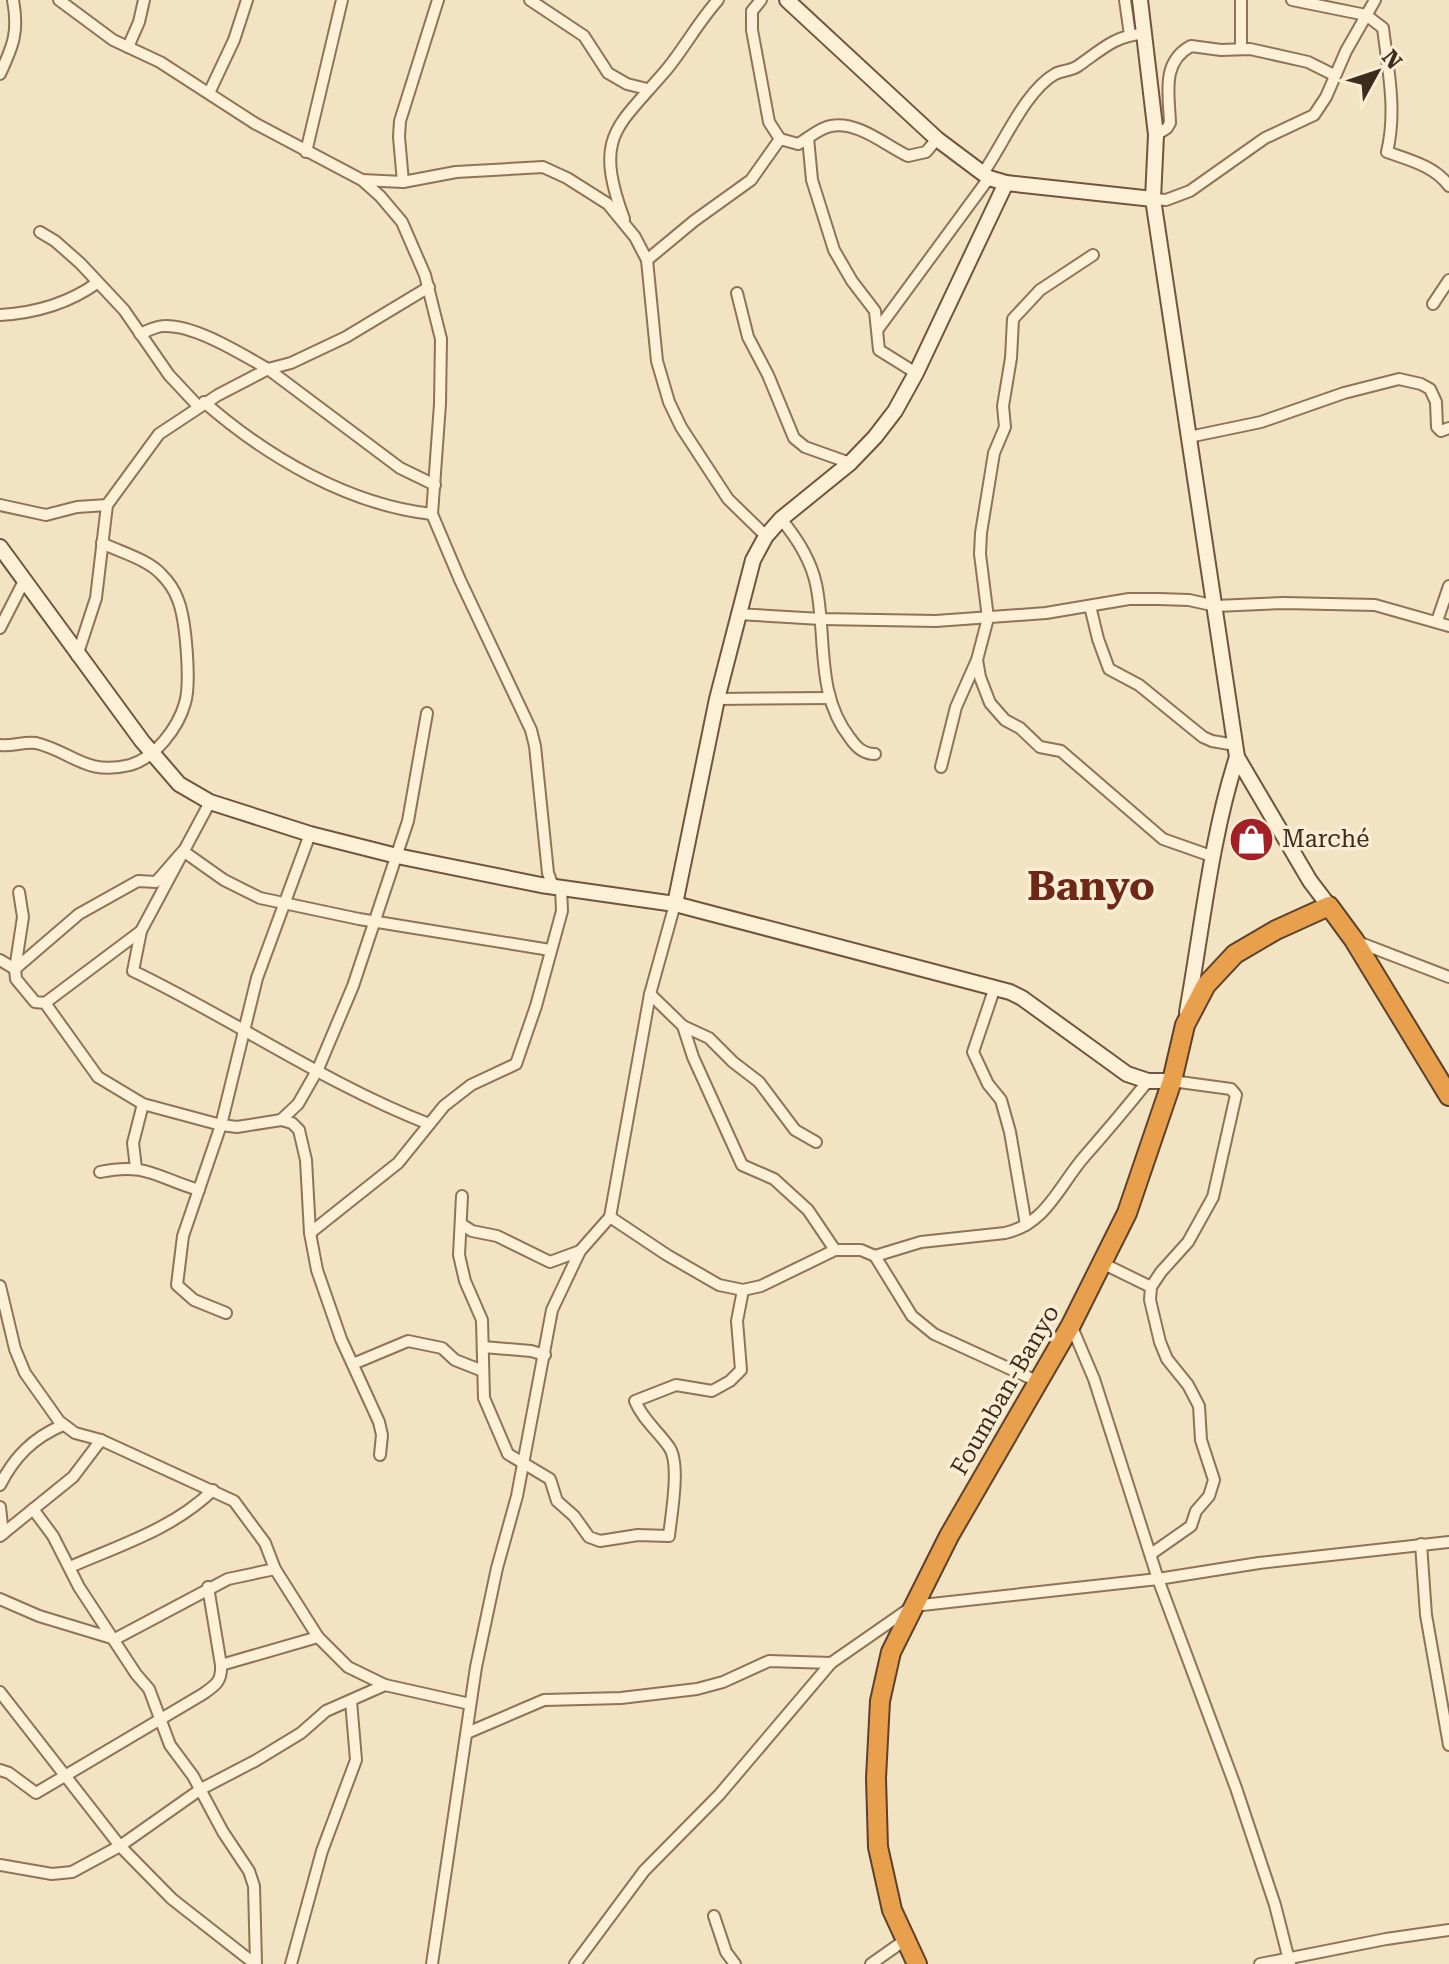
<svg xmlns="http://www.w3.org/2000/svg" width="1449" height="1964" font-family="'Roboto Serif',serif">
	<rect width="100%" height="100%" fill="#f2e3c3"/>
	<g fill="none" stroke-linecap="round" stroke-linejoin="round">
		<defs>
			<g id="street">
				<path d="M 59,0 L 113,40 L 160,62 L 256,124 L 362,180 L 380,196 L 402,222 L 425,275 L 441,339 L 440,404 L 432,514 L 460,580 L 531,730 L 535,746 L 548,873 L 553,886"/>
				<path d="M 530,0 L 584,36 L 608,73 L 627,84 L 647,89"/>
				<path d="M 1125,0 L 1130,35"/>
				<path d="M 1292,0 L 1366,15 L 1383,28 C 1388,69 1397,111 1387,152 C 1409,160 1435,166 1449,186"/>
				<path d="M 128,47 L 139,22 L 144,0"/>
				<path d="M 1241,47 L 1241,0"/>
				<path d="M 0,74 C 13,46 19,32 13,0"/>
				<path d="M 209,93 L 234,40 L 247,0"/>
				<path d="M 1156,135 L 1167,128 L 1170,123 C 1169,94 1161,62 1191,46 L 1221,50 L 1250,49 L 1308,62 L 1334,75"/>
				<path d="M 808,138 L 812,180 L 834,250 L 852,281 L 875,311 L 879,350 L 916,373"/>
				<path d="M 780,139 L 798,144 C 809,138 819,128 831,126 C 858,121 885,145 908,156 L 926,152 L 937,139"/>
				<path d="M 306,152 L 342,0"/>
				<path d="M 983,173 C 1003,145 1025,91 1055,74 C 1063,70 1071,71 1078,66 C 1100,51 1115,35 1143,34"/>
				<path d="M 362,180 L 403,182 L 456,172 L 543,167 L 567,178 L 608,204 L 635,237 L 647,260 L 657,361 L 669,402 L 681,427 L 728,499 L 766,536"/>
				<path d="M 403,182 L 399,137 L 400,121 L 438,0"/>
				<path d="M 1153,199 L 1166,200 L 1190,191 L 1265,138 L 1314,115 L 1326,97 L 1346,51 L 1375,0"/>
				<path d="M 624,219 C 593,135 617,128 667,69 C 685,47 699,21 718,0"/>
				<path d="M 40,232 L 55,241 L 80,263 L 124,310 L 169,375 L 198,406"/>
				<path d="M 1093,255 L 1040,290 L 1013,319 L 1011,358 L 1003,406 L 1005,427 L 994,453 L 981,533 L 980,554 L 988,618 L 977,660 L 980,677 L 990,703 L 1005,720 L 1020,728 L 1040,747 L 1061,751 L 1163,839 L 1214,857"/>
				<path d="M 647,260 L 694,221 L 751,180 L 780,139 L 769,122 L 752,30 L 752,11 L 761,0"/>
				<path d="M 737,293 L 748,337 L 768,375 L 794,438 L 805,447 L 850,463"/>
				<path d="M 1433,304 L 1449,280"/>
				<path d="M 0,315 C 35,313 69,303 97,283"/>
				<path d="M 878,329 L 989,178"/>
				<path d="M 140,334 C 147,331 156,326 164,326 C 196,325 241,354 268,369 L 400,468 L 435,485"/>
				<path d="M 204,402 C 267,457 349,505 432,514"/>
				<path d="M 1189,437 L 1261,422 L 1344,393 L 1399,379 L 1421,384 L 1430,389 L 1436,402 L 1437,427 L 1441,431 L 1449,428"/>
				<path d="M 0,505 L 46,515 L 77,507 L 107,505"/>
				<path d="M 781,519 C 796,537 811,561 816,584 C 827,636 815,694 850,738 C 856,747 863,754 875,754"/>
				<path d="M 1090,606 L 1098,639 L 1109,669 L 1139,685 L 1203,737 L 1212,741 L 1235,745"/>
				<path d="M 737,614 L 821,619 L 936,621 L 1046,613 L 1129,599 L 1159,599 L 1189,600 L 1216,606 L 1284,603 L 1375,605 L 1449,626"/>
				<path d="M 1437,621 L 1449,586"/>
				<path d="M 0,628 L 24,581"/>
				<path d="M 77,656 L 96,598 L 107,505 L 159,434 L 218,395 L 268,369 L 291,363 L 346,337 L 429,287"/>
				<path d="M 717,699 L 830,698"/>
				<path d="M 0,745 C 12,747 24,741 36,743 C 73,752 85,776 130,765 C 155,758 178,728 185,703 C 191,683 186,620 178,600 C 175,591 168,581 161,574 C 147,559 120,552 102,543"/>
				<path d="M 941,767 L 956,707 L 976,662"/>
				<path d="M 141,931 L 133,971 C 233,1019 326,1084 429,1124"/>
				<path d="M 1358,942 L 1449,977"/>
				<path d="M 0,960 L 15,969 L 16,979 L 35,1002 L 45,1003 L 98,1077 L 143,1104 L 221,1125 L 237,1127 L 281,1120 L 292,1123 L 299,1130 L 306,1160 L 310,1233 L 317,1270 L 341,1339 L 379,1422 L 382,1435 L 380,1455"/>
				<path d="M 15,969 L 79,914 L 138,881 L 156,882 L 183,851 L 224,880 L 260,898 L 359,919 L 550,950"/>
				<path d="M 15,969 L 23,917 L 19,892"/>
				<path d="M 995,987 L 973,1052 L 988,1084 L 1001,1100 L 1010,1132 L 1026,1225"/>
				<path d="M 650,994 L 683,1026 L 693,1057 L 742,1165 L 774,1179 L 808,1210 L 835,1250"/>
				<path d="M 45,1003 L 141,931 L 210,802"/>
				<path d="M 683,1026 L 709,1038 L 733,1062 L 759,1082 L 795,1130 L 816,1142"/>
				<path d="M 281,1120 L 298,1104 L 318,1069 L 353,986 L 408,821 L 427,713"/>
				<path d="M 136,1168 L 133,1143 L 143,1104"/>
				<path d="M 100,1172 C 147,1162 157,1178 199,1190"/>
				<path d="M 462,1196 L 459,1255 L 465,1281 L 482,1320 L 484,1398 L 508,1454 L 550,1479 L 557,1501 L 574,1516 L 589,1537 L 600,1541 L 638,1535 L 669,1536 C 671,1516 681,1463 669,1447 C 658,1431 643,1420 635,1401 L 676,1385 L 712,1391 L 730,1381 L 741,1370 L 737,1321 L 743,1290"/>
				<path d="M 610,1217 L 667,1255 L 719,1285 L 743,1290 L 761,1286 L 835,1250 L 861,1250 L 875,1256 L 912,1316 L 934,1334 L 1039,1382"/>
				<path d="M 461,1224 L 472,1231 L 497,1236 L 550,1262 L 580,1251"/>
				<path d="M 310,1233 L 398,1163 L 444,1106 L 471,1085 L 516,1064 L 536,1006 L 562,911 L 561,888"/>
				<path d="M 875,1256 L 921,1242 L 1005,1233 C 1046,1224 1059,1186 1084,1157 C 1106,1132 1127,1107 1148,1081"/>
				<path d="M 1102,1263 L 1151,1287"/>
				<path d="M 0,1286 L 15,1349 L 25,1373 L 59,1421 L 75,1433 L 101,1440 L 234,1501 L 265,1543 L 275,1569 L 318,1637 L 348,1667 L 385,1685 L 470,1704"/>
				<path d="M 226,1313 L 194,1300 L 177,1285 L 183,1236 L 221,1125 L 257,978 L 310,834"/>
				<path d="M 1071,1325 L 1094,1379 L 1158,1579 L 1236,1788 L 1275,1905 L 1290,1964"/>
				<path d="M 483,1347 L 531,1351 L 545,1355"/>
				<path d="M 353,1364 L 408,1341 L 442,1348 L 455,1360 L 483,1371"/>
				<path d="M 0,1485 C 15,1456 33,1438 63,1425"/>
				<path d="M 0,1507 L 3,1534"/>
				<path d="M 33,1509 L 53,1536 L 79,1587 L 136,1674 L 149,1689 L 170,1745 L 193,1776 L 223,1832 L 249,1871 L 254,1886 L 256,1964"/>
				<path d="M 0,1536 L 73,1477 L 101,1440"/>
				<path d="M 1421,1544 L 1426,1615 L 1449,1745"/>
				<path d="M 1151,1554 L 1191,1526 L 1196,1511 L 1209,1496 L 1214,1480 L 1201,1440 L 1199,1406 L 1188,1385 L 1167,1359 L 1160,1342 L 1150,1300 L 1151,1287 L 1161,1272 L 1188,1242 L 1213,1197 L 1236,1095 L 1231,1089 L 1172,1081"/>
				<path d="M 70,1567 C 120,1545 173,1529 213,1490"/>
				<path d="M 208,1587 L 221,1665"/>
				<path d="M 0,1599 L 39,1616 L 115,1639 L 228,1579 L 275,1569"/>
				<path d="M 0,1692 L 120,1846 L 172,1899 L 255,1964"/>
				<path d="M 467,1733 L 544,1700 L 621,1698 L 697,1689 L 723,1682 L 769,1661 L 831,1663"/>
				<path d="M 0,1770 L 9,1773 L 36,1793 L 203,1694 C 216,1685 222,1681 221,1665 L 318,1637"/>
				<path d="M 0,1865 L 52,1874 L 72,1872 L 120,1846 L 201,1789 L 255,1761 L 301,1733 L 326,1711 L 385,1685"/>
				<path d="M 714,1916 L 726,1952 L 735,1964"/>
				<path d="M 291,1964 L 322,1851 L 356,1760 L 351,1701"/>
				<path d="M 432,1964 L 476,1667 L 497,1568 L 517,1496 L 552,1310 L 580,1251 L 610,1217 L 650,994 L 675,904"/>
				<path d="M 575,1964 L 644,1871 L 719,1795 L 831,1663 L 913,1606 L 1158,1579 L 1259,1563 L 1449,1542"/>
				<path d="M 871,1964 L 905,1940"/>
				<path d="M 1260,1964 L 1386,1939 L 1449,1930"/>
			</g>
			<g id="secondary">
				<path d="M 787,0 L 937,139 L 989,178 L 1006,183 L 1153,199"/>
				<path d="M 1140,0 L 1156,135 L 1153,199 L 1237,757 L 1310,881 L 1329,906"/>
				<path d="M 0,547 L 142,741 L 179,784 L 210,802 L 310,834 L 397,856 L 541,885 L 675,904 L 1010,992 L 1022,998 L 1127,1074 L 1148,1081 L 1172,1081"/>
				<path d="M 675,904 L 717,699 L 753,560 L 766,536 L 781,519 L 850,463 L 875,437 L 895,411 L 916,373 L 1006,183"/>
				<path d="M 1187,1012 C 1202,929 1211,837 1237,757"/>
			</g>
			<path id="highway" d="M 917,1964 L 892,1910 L 878,1847 L 876,1778 L 880,1701 L 891,1652 L 949,1536 L 1071,1325 L 1127,1213 L 1172,1081 L 1185,1025 L 1206,985 L 1235,954 L 1276,930 L 1329,906 L 1354,940 L 1449,1096"/>
		</defs>
		<use href="#street" stroke="#8e7357" stroke-width="14"/>
		<use href="#secondary" stroke="#70543b" stroke-width="18"/>
		<use href="#highway" stroke="#5c412c" stroke-width="22"/>
		<use href="#street" stroke="#fcf0d7" stroke-width="10"/>
		<use href="#secondary" stroke="#fcf0d7" stroke-width="14"/>
		<use href="#highway" stroke="#e9a04c" stroke-width="18"/>
	</g>
	<defs>
		<symbol id="shop-disc" viewBox="-11 -11 22 22"><circle r="9.5" fill="#a32126" stroke="#f9edd3"/><path d="M-5-2.5h2.3a2.7 3.5 0 0 1 5.4 0H5L5.5 6h-11ZM-1.5-2.5h3a1.5 2.3 0 0 0-3 0Z" fill="#fff"/></symbol>
	</defs>
	<g fill-rule="evenodd">
		<use href="#shop-disc" x="1226" y="814" width="51" height="51"/>
	</g>
	<g text-anchor="middle" stroke-width="7" stroke-linejoin="round" paint-order="stroke">
		<g font-size="24" fill="#3d2c1d" stroke="#f9edd3" text-anchor="start">
			<text x="1282" y="847">Marché</text>
		</g>
		<g font-size="24" fill="#3d2c1d" stroke="#f9edd3">
			<text transform="translate(1005 1390) rotate(-60)" y="8">Foumban-Banyo</text>
		</g>
		<g font-size="40" font-weight="bold" fill="#6e2818" stroke="#f9edd3">
			<text x="1091" y="900">Banyo</text>
		</g>
	</g>
	<g transform="translate(1377 72) rotate(50)" stroke="#f9edd3" stroke-width="6" paint-order="stroke">
	<path d="M0-6L14 30L0 20L-14 30Z" fill="#3d2c1d"/>
	<text y="-12" font-size="22" font-weight="bold" text-anchor="middle" fill="#3d2c1d">N</text>
	</g>
</svg>
